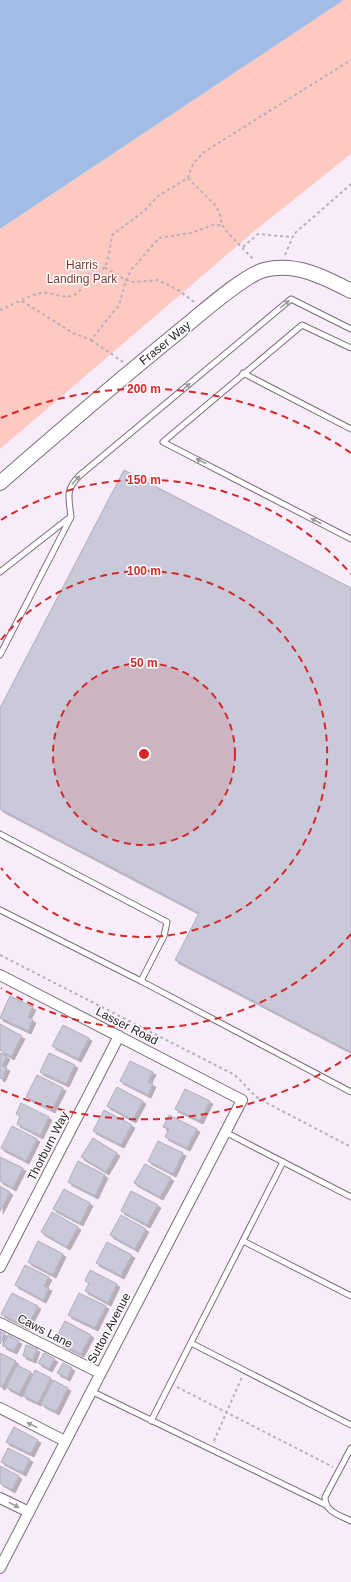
<svg xmlns="http://www.w3.org/2000/svg" width="351" height="1582" font-family="Arial,sans-serif">
	<defs>
		<filter id="shadow"><feDropShadow dx="3" dy="3" stdDeviation="0" flood-color="#0004"/></filter>
	</defs>
	<rect width="100%" height="100%" fill="#f9ecfa"/>
	<path fill="#fdc9c0" d="M 344,0 L 351,0 L 351,154 L 257,229 L 0,449 L 0,229 Z"/>
	<path fill="#a2bde5" d="M 0,0 L 344,0 L 0,229 Z"/>
	<g fill="#cac9d9" stroke="#afadbd" filter="url(#shadow)">
		<path d="M 124,470 L 351,588 L 351,1052 L 175,960 L 199,913 L 0,809 L 0,708 Z"/>
		<path d="M 10,996 L 33,1007 L 28,1017 L 33,1020 L 28,1031 L 0,1018 Z"/>
		<path d="M 0,1024 L 22,1036 L 11,1057 L 0,1050 Z"/>
		<path d="M 63,1025 L 89,1038 L 78,1059 L 52,1046 Z"/>
		<path d="M 0,1053 L 7,1056 L 2,1066 L 7,1068 L 2,1079 L 0,1078 Z"/>
		<path d="M 49,1053 L 75,1065 L 66,1084 L 40,1072 Z"/>
		<path d="M 130,1061 L 153,1072 L 148,1082 L 153,1084 L 148,1095 L 120,1081 Z"/>
		<path d="M 37,1075 L 63,1088 L 52,1110 L 26,1097 Z"/>
		<path d="M 117,1087 L 143,1101 L 133,1120 L 107,1106 Z"/>
		<path d="M 185,1089 L 210,1101 L 200,1121 L 175,1109 Z"/>
		<path d="M 21,1103 L 49,1117 L 40,1136 L 17,1124 L 20,1116 L 16,1114 Z"/>
		<path d="M 104,1110 L 132,1125 L 121,1145 L 93,1131 Z"/>
		<path d="M 169,1115 L 197,1129 L 187,1148 L 165,1137 L 169,1129 L 163,1127 Z"/>
		<path d="M 12,1126 L 37,1139 L 26,1161 L 1,1148 Z"/>
		<path d="M 93,1138 L 117,1153 L 106,1172 L 81,1157 Z"/>
		<path d="M 158,1141 L 183,1153 L 173,1174 L 148,1161 Z"/>
		<path d="M 0,1157 L 23,1168 L 13,1188 L 0,1181 Z"/>
		<path d="M 78,1161 L 105,1175 L 95,1196 L 68,1182 Z"/>
		<path d="M 145,1164 L 171,1178 L 160,1197 L 134,1183 Z"/>
		<path d="M 0,1186 L 10,1192 L 0,1211 Z"/>
		<path d="M 64,1189 L 90,1203 L 80,1223 L 53,1209 Z"/>
		<path d="M 131,1191 L 158,1205 L 147,1225 L 121,1211 Z"/>
		<path d="M 52,1212 L 78,1227 L 67,1247 L 41,1232 Z"/>
		<path d="M 121,1215 L 146,1229 L 135,1249 L 110,1235 Z"/>
		<path d="M 38,1241 L 63,1254 L 53,1275 L 28,1262 Z"/>
		<path d="M 107,1242 L 132,1255 L 121,1276 L 96,1263 Z"/>
		<path d="M 25,1265 L 49,1277 L 44,1286 L 49,1288 L 43,1300 L 15,1285 Z"/>
		<path d="M 90,1270 L 117,1284 L 108,1303 L 85,1291 L 89,1283 L 85,1281 Z"/>
		<path d="M 12,1293 L 38,1306 L 27,1327 L 1,1314 Z"/>
		<path d="M 79,1293 L 106,1306 L 95,1328 L 68,1315 Z"/>
		<path d="M 65,1321 L 91,1335 L 81,1354 L 59,1343 L 63,1336 L 58,1334 Z"/>
		<path d="M 0,1331 L 5,1334 L 0,1344 Z"/>
		<path d="M 8,1335 L 19,1341 L 14,1351 L 3,1346 Z"/>
		<path d="M 26,1345 L 37,1349 L 33,1360 L 23,1356 Z"/>
		<path d="M 0,1353 L 16,1361 L 2,1387 L 0,1386 Z"/>
		<path d="M 44,1353 L 55,1359 L 49,1369 L 38,1363 Z"/>
		<path d="M 63,1363 L 72,1368 L 67,1378 L 57,1373 Z"/>
		<path d="M 17,1365 L 31,1372 L 19,1394 L 6,1387 Z"/>
		<path d="M 35,1370 L 51,1378 L 38,1403 L 23,1396 Z"/>
		<path d="M 53,1380 L 68,1388 L 56,1412 L 41,1404 Z"/>
		<path d="M 14,1427 L 38,1440 L 31,1454 L 6,1442 Z"/>
		<path d="M 8,1448 L 30,1459 L 23,1473 L 1,1462 Z"/>
		<path d="M 0,1466 L 19,1476 L 12,1490 L 0,1483 Z"/>
	</g>
	<g fill="none" stroke-linecap="round" stroke-linejoin="round">
		<defs>
			<g id="lane">
				<path d="M 351,348 L 302,325 L 163,442 L 351,539"/>
				<path d="M 243,373 L 351,429"/>
				<path d="M 0,572 L 69,518"/>
				<path d="M 0,655 L 71,517 C 69,498 65,490 79,476 L 291,299 L 351,329"/>
				<path d="M 0,834 L 167,922 L 164,936 L 141,981 L 351,1092"/>
				<path d="M 0,910 L 141,981"/>
				<path d="M 225,1132 L 351,1197"/>
				<path d="M 243,1241 L 351,1296"/>
				<path d="M 191,1343 L 351,1425"/>
				<path d="M 91,1391 L 326,1505"/>
				<path d="M 151,1421 L 283,1162"/>
				<path d="M 351,1448 L 325,1497 C 325,1512 339,1515 351,1521"/>
			</g>
			<g id="street">
				<path d="M 0,975 L 242,1100 L 0,1568"/>
				<path d="M 0,1267 L 119,1036"/>
				<path d="M 0,1323 L 100,1373"/>
				<path d="M 0,1408 L 65,1441"/>
				<path d="M 0,1498 L 29,1512"/>
			</g>
			<path id="secondary" d="M 0,483 C 62,429 124,376 188,324 C 205,310 245,275 264,270 C 296,262 324,277 351,291"/>
		</defs>
		<use href="#lane" stroke="#796e7a" stroke-width="7"/>
		<use href="#street" stroke="#796e7a" stroke-width="12"/>
		<use href="#secondary" stroke="#796e7a" stroke-width="16"/>
		<g stroke="#b9afba" stroke-width="2" stroke-dasharray="3 3" stroke-linecap="butt">
			<path d="M 188,178 L 216,206 L 220,215 L 222,225 L 228,233 L 254,260"/>
			<path d="M 243,247 L 258,234 L 292,237"/>
			<path d="M 285,255 L 294,234 L 351,184"/>
			<path d="M 105,268 L 126,280 L 133,282 L 158,280 L 178,290 L 194,302"/>
			<path d="M 22,301 L 73,333 L 91,340 L 119,305 L 126,280 L 132,269 L 159,238 L 191,233 L 213,225 L 222,225"/>
			<path d="M 0,310 C 13,305 27,296 40,293 C 51,291 64,300 74,295 C 83,291 86,278 91,270 L 105,268 L 109,254 L 112,235 L 143,212 L 158,196 L 188,178 L 193,164 L 204,152 L 351,60"/>
			<path d="M 91,340 L 123,362"/>
			<path d="M 0,955 L 233,1074 C 244,1082 250,1093 261,1100 L 351,1147"/>
			<path d="M 177,1387 L 333,1467"/>
			<path d="M 214,1441 L 242,1377"/>
		</g>
		<use href="#lane" stroke="#fff" stroke-width="5"/>
		<use href="#street" stroke="#fff" stroke-width="10"/>
		<use href="#secondary" stroke="#fff" stroke-width="14"/>
	</g>
	<defs><path id="oneway-solid" d="M-6-.8H1V-3.2L6.5 0L1 3.2V.8H-6Z"/></defs>
	<g fill="#9e9c9e">
		<use href="#oneway-solid" transform="translate(285 304) rotate(-40)"/>
		<use href="#oneway-solid" transform="translate(186 387) rotate(-40)"/>
		<use href="#oneway-solid" transform="translate(201 461) rotate(-153)"/>
		<use href="#oneway-solid" transform="translate(76 480) rotate(-47)"/>
		<use href="#oneway-solid" transform="translate(316 521) rotate(-153)"/>
		<use href="#oneway-solid" transform="translate(32 1425) rotate(-153)"/>
		<use href="#oneway-solid" transform="translate(14 1505) rotate(27)"/>
	</g>
	<circle cx="144" cy="754" r="91" fill="#d62828" fill-opacity=".12"/>
	<g fill="none" stroke="#d62828" stroke-width="2" stroke-dasharray="7 5">
		<circle cx="144" cy="754" r="91"/>
		<path d="M1 640A183 183 0 1 1 1 868"/>
		<path d="M351 934A274 274 0 0 1 1 988M1 520A274 274 0 0 1 351 574"/>
		<path d="M351 1055A365 365 0 0 1 1 1090M1 418A365 365 0 0 1 351 453"/>
	</g>
	<g text-anchor="middle" stroke-width="3" stroke-linejoin="round" paint-order="stroke">
		<g font-size="12" fill="#7e3b32" stroke="#fefefe">
			<text x="82" y="269">Harris<tspan x="82" dy="14">Landing Park</tspan></text>
		</g>
		<g font-size="12" fill="#272227" stroke="#fefefe">
			<text transform="translate(165 343) rotate(-39)" y="4">Fraser Way</text>
			<text transform="translate(127 1026) rotate(27)" y="4">Lasser Road</text>
			<text transform="translate(48 1146) rotate(-63)" y="4">Thorburn Way</text>
			<text transform="translate(109 1328) rotate(-62)" y="4">Sutton Avenue</text>
			<text transform="translate(45 1331) rotate(27)" y="4">Caws Lane</text>
		</g>
	</g>
	<circle cx="144" cy="754" r="6" fill="#d62828" stroke="#fefefe" stroke-width="2"/>
	<g font-size="12" text-anchor="middle" font-weight="bold" fill="#d62828" stroke="#fefefe" stroke-width="3" stroke-linejoin="round" paint-order="stroke">
		<text x="144" y="393">200 m</text>
		<text x="144" y="484">150 m</text>
		<text x="144" y="575">100 m</text>
		<text x="144" y="667">50 m</text>
	</g>
</svg>
